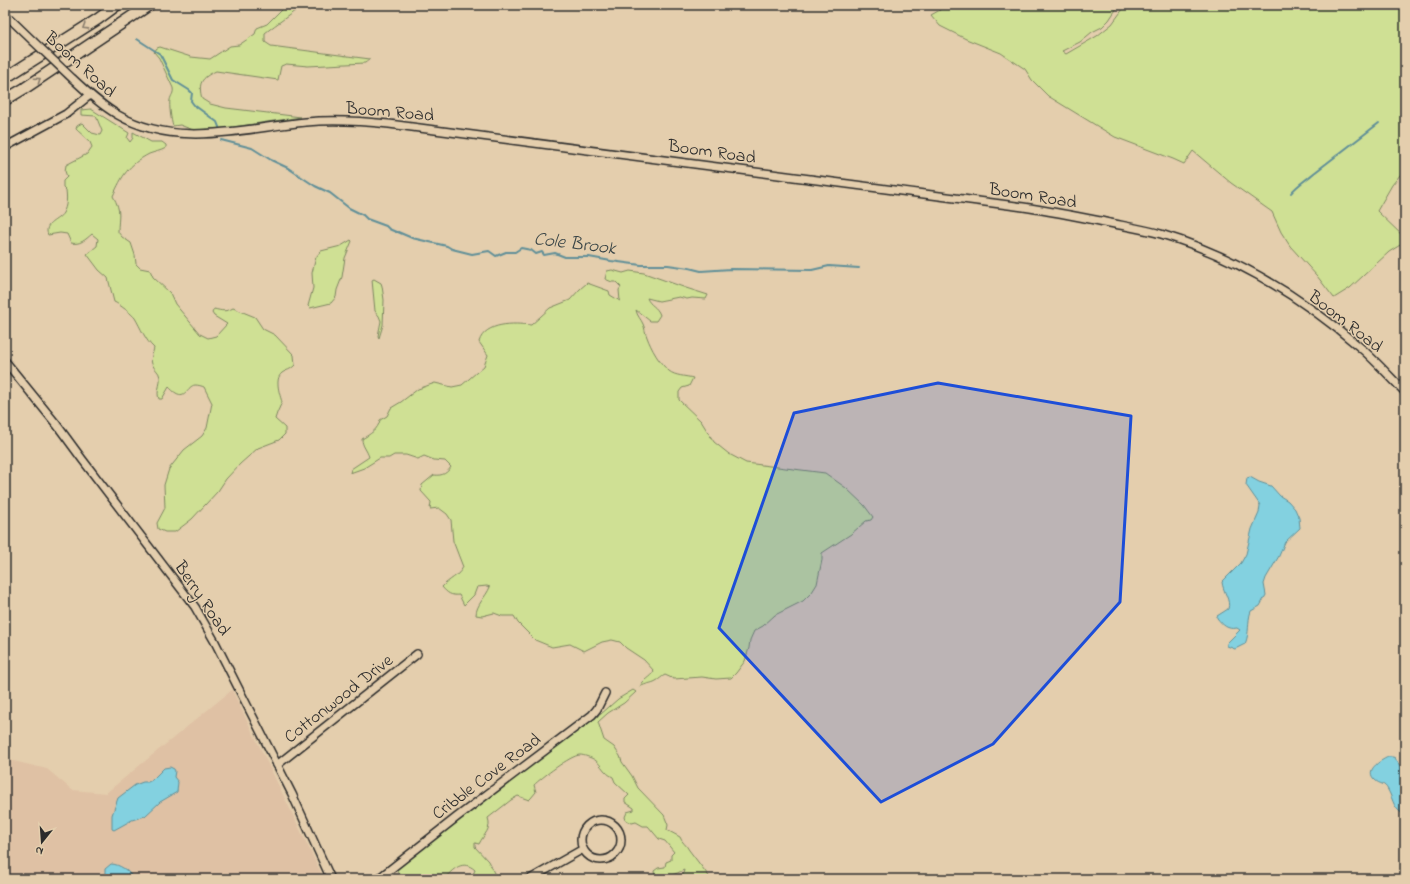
<svg xmlns="http://www.w3.org/2000/svg" width="1410" height="884" font-family="'Indie Flower',sans-serif">
	<rect width="100%" height="100%" fill="#e4cead"/>
	<filter id="ink" filterUnits="userSpaceOnUse"><feTurbulence type="fractalNoise" baseFrequency=".025" numOctaves="2"/><feDisplacementMap in="SourceGraphic" scale="8" xChannelSelector="R" yChannelSelector="G"/><feConvolveMatrix kernelMatrix="1 2 1 2 8 2 1 2 1" color-interpolation-filters="sRGB"/></filter>
	<g filter="url(#ink)">
		<path fill="#dfc1a4" d="M 232,690 L 324,879 L 5,879 L 5,759 L 47,769 L 72,790 L 106,793 Z"/>
		<g fill="#cfe094" stroke="#7d8660">
			<path d="M 286,5 L 302,5 C 291,15 277,23 265,33 L 265,42 L 271,46 L 370,59 L 365,63 L 308,66 L 286,64 L 281,66 L 278,80 L 216,71 C 201,78 198,83 202,99 L 210,104 L 226,108 L 301,117 L 226,128 L 193,130 L 180,125 L 173,126 C 171,121 169,105 170,100 C 171,95 174,94 173,88 L 159,58 L 154,52 L 157,48 L 160,47 L 191,57 L 210,59 L 230,46 L 239,45 L 255,34 L 257,28 L 267,24 Z"/>
			<path d="M 942,5 L 1119,5 L 1109,20 L 1102,27 L 1092,32 L 1080,42 L 1062,51 L 1066,54 L 1097,36 L 1112,24 L 1126,5 L 1405,5 L 1405,169 L 1392,185 L 1377,211 L 1405,238 L 1405,242 L 1389,252 L 1350,288 L 1334,298 L 1317,276 L 1290,246 L 1281,232 L 1272,212 L 1231,183 L 1193,151 L 1184,164 L 1173,159 L 1115,137 L 1048,96 L 1032,80 L 1025,69 L 1001,53 L 966,39 L 940,26 L 931,15 L 940,10 Z"/>
			<path d="M 91,109 L 129,133 L 127,138 L 130,142 L 133,138 L 133,132 L 151,142 L 162,142 L 166,145 L 166,148 C 161,151 154,152 149,154 C 128,165 122,176 113,196 C 122,212 118,216 118,232 L 122,237 L 131,243 L 135,255 L 136,264 L 140,268 L 150,270 L 153,277 L 170,293 L 175,304 L 200,334 L 208,338 L 216,336 L 227,324 L 214,316 L 212,313 L 214,309 C 222,311 226,312 233,308 L 255,317 L 263,329 L 275,335 L 294,355 L 295,365 C 289,371 288,369 282,373 C 274,379 280,395 282,402 L 277,413 L 275,419 L 285,428 L 285,434 L 279,440 L 258,448 L 240,464 L 226,479 L 218,491 L 192,519 L 175,532 L 165,532 L 158,529 L 157,523 L 165,508 L 164,485 L 169,469 L 184,450 L 202,436 L 207,428 L 212,403 L 204,387 C 202,386 198,385 195,385 C 187,386 186,399 176,393 C 174,392 171,389 169,387 L 162,399 L 159,399 C 156,391 161,385 160,377 C 159,371 154,369 152,364 C 150,359 153,353 154,348 C 145,340 141,328 135,318 C 132,314 119,304 114,302 L 108,278 L 99,270 L 87,254 L 97,246 L 98,239 L 92,234 C 85,240 80,245 71,243 L 67,234 L 60,233 L 48,235 C 43,223 58,221 63,213 C 67,206 67,198 66,190 L 63,187 L 63,181 L 67,177 L 65,171 L 66,165 L 87,154 L 92,147 L 90,142 L 76,129 L 77,126 L 82,123 L 92,133 L 100,135 L 102,131 L 96,116 L 81,115 L 81,110 Z"/>
			<path d="M 351,240 L 352,241 L 345,258 L 342,277 L 337,290 L 336,297 L 331,303 L 310,308 L 308,306 L 313,288 L 312,273 L 316,257 L 321,251 L 341,246 Z"/>
			<path d="M 612,270 L 623,273 L 630,271 L 644,273 L 686,288 L 708,295 L 706,299 L 692,298 L 687,299 L 679,297 L 659,301 L 647,298 C 650,306 657,306 660,315 L 656,321 L 650,321 L 636,310 C 637,316 641,319 643,324 C 645,328 645,333 647,337 C 651,348 659,363 669,371 C 675,376 686,376 693,378 L 689,386 L 682,388 L 679,392 L 679,400 L 701,421 L 714,442 L 729,454 L 746,463 L 825,473 L 846,488 L 864,505 L 873,517 L 871,520 L 866,521 L 851,534 L 822,553 L 822,560 L 817,584 L 812,592 L 803,601 L 775,615 L 763,626 L 754,631 L 750,640 L 749,648 L 745,661 L 736,673 L 731,678 L 716,679 L 702,677 L 674,679 L 665,675 C 661,677 660,679 656,681 C 651,684 646,683 640,687 C 643,679 650,678 654,671 L 644,660 L 626,648 L 620,642 L 612,640 L 602,642 L 584,651 L 570,644 L 552,647 L 535,640 L 518,623 L 514,616 L 502,616 L 494,613 L 482,616 L 476,615 C 476,605 486,597 490,587 L 487,586 L 477,587 L 474,595 L 464,605 L 459,595 C 451,596 447,593 442,587 C 449,579 459,576 463,567 L 453,541 L 451,520 L 447,514 L 439,508 L 430,509 L 431,502 L 421,491 L 422,485 L 434,475 C 443,476 447,473 451,467 L 445,461 L 434,460 L 424,456 L 418,459 L 406,455 L 394,455 L 389,458 L 380,458 L 364,468 L 350,473 L 351,469 L 369,457 C 367,450 362,446 362,439 C 370,434 378,430 380,420 L 387,416 L 391,408 L 401,402 L 418,389 L 435,383 L 452,387 L 462,385 L 484,366 L 488,355 L 479,342 C 485,322 514,323 531,325 L 550,308 L 570,300 L 580,289 L 587,283 L 609,291 L 610,295 L 620,301 L 619,290 L 621,287 L 616,282 L 612,282 L 605,279 L 607,271 Z"/>
			<path d="M 374,279 L 381,283 L 382,286 L 384,300 L 383,325 L 379,338 L 378,336 L 381,321 L 379,316 L 375,311 L 372,280 Z"/>
			<path d="M 633,690 L 636,692 L 624,703 L 608,713 L 598,722 L 604,740 L 614,747 L 620,756 L 622,762 L 632,776 L 638,788 L 664,815 L 668,825 L 667,830 L 680,837 C 682,843 686,844 689,850 C 696,860 704,869 711,879 L 682,879 L 684,870 C 676,874 665,878 655,877 L 654,871 L 658,868 L 665,867 L 666,862 L 671,860 L 671,855 L 674,852 L 665,841 L 659,839 L 648,826 L 643,826 L 636,822 L 632,823 L 626,820 L 625,817 L 627,812 L 634,810 L 634,808 L 625,802 L 625,799 L 629,795 L 615,782 L 613,777 C 604,773 602,765 595,760 C 592,758 584,755 580,755 C 571,755 541,778 534,785 L 536,792 L 531,798 L 529,800 L 518,796 L 511,800 L 488,818 C 492,829 484,834 479,844 L 475,843 L 475,847 L 488,861 L 497,879 L 471,879 L 475,870 C 463,859 453,869 444,879 L 429,879 L 423,877 L 413,879 L 403,876 L 397,872 L 397,869 L 400,864 L 569,736 L 601,714 L 618,699 Z"/>
		</g>
		<g fill="#83d1e0" stroke="#608f98">
			<path d="M 1250,477 L 1259,482 L 1271,486 L 1280,496 L 1288,501 L 1295,509 L 1299,518 L 1300,528 L 1285,542 L 1279,556 L 1266,578 L 1264,584 L 1266,595 L 1260,606 L 1251,611 C 1247,622 1250,633 1245,644 L 1235,649 L 1227,646 L 1227,643 L 1240,630 L 1237,628 C 1227,630 1223,625 1217,618 L 1217,616 L 1228,609 C 1231,600 1223,592 1222,582 L 1241,563 L 1246,554 L 1252,529 L 1259,513 L 1260,505 L 1246,485 L 1247,478 Z"/>
			<path d="M 1388,757 L 1393,757 L 1395,758 L 1405,774 L 1405,815 C 1393,809 1394,801 1388,790 C 1384,782 1380,785 1375,780 C 1364,770 1380,761 1388,757 Z"/>
			<path d="M 170,767 L 174,769 L 175,771 L 174,777 L 178,782 L 177,792 L 160,802 L 145,816 L 132,820 L 114,830 L 112,829 L 112,815 L 118,798 L 135,785 L 143,782 L 148,782 L 152,780 L 164,768 Z"/>
			<path d="M 111,864 C 119,864 130,871 133,879 L 107,879 L 105,876 L 105,869 Z"/>
		</g>
		<g fill="none" stroke-linecap="round" stroke-linejoin="round">
			<g stroke="#608f98" stroke-width="2">
				<path d="M 137,39 L 160,54 L 173,80 L 189,90 L 192,93 L 191,101 L 194,105 L 217,122 L 219,127"/>
				<path d="M 221,140 L 252,148 L 271,160 L 288,168 L 315,186 L 330,193 L 349,208 L 363,215 L 367,219 L 386,226 L 389,229 L 396,232 L 398,232 L 412,238 L 447,246 L 452,249 L 472,254 L 489,251 L 496,256 L 506,252 L 515,252 L 521,248 L 531,250 L 536,254 L 542,252 L 544,255 L 555,253 L 565,257 L 589,257 L 611,261 L 641,265 L 668,265 L 689,268 L 701,271 L 731,269 L 812,270 L 829,266 L 859,268"/>
				<path d="M 1291,193 C 1297,185 1306,180 1314,173 C 1336,156 1357,140 1379,123"/>
			</g>
			<defs>
				<g id="minor">
					<path d="M 5,14 L 33,41"/>
					<path d="M 73,79 C 87,92 101,105 118,115 C 177,149 243,128 306,122 C 334,119 361,121 389,124 L 1016,206 C 1046,210 1075,216 1105,222 C 1124,226 1143,229 1161,234 C 1235,256 1304,299 1362,349 C 1377,362 1391,378 1405,392"/>
					<path d="M 5,147 L 66,114 L 90,95"/>
					<path d="M 5,361 L 57,425 L 82,459 L 195,607 L 215,642 L 292,794 L 331,879"/>
					<path d="M 277,765 L 417,654"/>
					<circle cx="601" cy="840" r="20"/>
					<path d="M 378,879 L 457,817 L 592,715 L 597,709 L 605,693"/>
					<path d="M 530,879 L 583,849"/>
				</g>
				<g id="highway">
					<path d="M 5,78 L 98,19 L 117,5"/>
					<path d="M 5,100 L 25,88 L 149,5"/>
				</g>
			</defs>
			<use href="#minor" stroke="#2b2b2b" stroke-width="10"/>
			<use href="#highway" stroke="#2b2b2b" stroke-width="13"/>
			<use href="#minor" stroke="#e4cead" stroke-width="7"/>
			<use href="#highway" stroke="#e4cead" stroke-width="10"/>
			<defs>
				<path id="minor-bridge" d="M 33,41 L 73,79"/>
			</defs>
			<use href="#minor-bridge" stroke="#2b2b2b" stroke-width="10" stroke-linecap="butt"/>
			<use href="#minor-bridge" stroke="#e4cead" stroke-width="7"/>
		</g>
		<defs><path id="oneway-chevron" d="M-2-3.5L2.5 0L-2 3.5" fill="none" stroke-width="1.6" stroke-linecap="round" stroke-linejoin="round"/></defs>
		<g stroke="#887c6c">
			<use href="#oneway-chevron" transform="translate(85 27) rotate(148)"/>
			<use href="#oneway-chevron" transform="translate(38 80) rotate(-34)"/>
		</g>
	</g>
	<path fill="#1d4ed8" fill-opacity="0.2" stroke="#1d4ed8" stroke-width="3" stroke-linejoin="round" d="M 938,383 L 1131,416 L 1120,602 L 993,744 L 881,802 L 719,628 L 794,413 Z"/>
	<g text-anchor="middle" stroke-width="3" stroke-linejoin="round" paint-order="stroke">
		<g font-size="18" fill="#2b2b2b" stroke="#e4cead">
			<text transform="translate(81 64) rotate(42)" y="6">Boom Road</text>
			<text transform="translate(390 111) rotate(5)" y="6">Boom Road</text>
			<text transform="translate(712 151) rotate(8)" y="6">Boom Road</text>
			<text transform="translate(1033 195) rotate(9)" y="6">Boom Road</text>
			<text transform="translate(1346 321) rotate(38)" y="6">Boom Road</text>
			<text transform="translate(203 598) rotate(56)" y="6">Berry Road</text>
			<text transform="translate(338 698) rotate(-38)" y="6">Cottonwood Drive</text>
			<text transform="translate(486 776) rotate(-37)" y="6">Cribble Cove Road</text>
		</g>
		<g font-size="19" font-style="italic" fill="#384446" stroke="#e4cead">
			<text transform="translate(575 242) rotate(7)" y="7">Cole Brook</text>
		</g>
	</g>
	<rect width="1410" height="884" fill="none" stroke="#e4cead" stroke-width="20"/>
	<rect x="10" y="10" width="1390" height="864" fill="none" stroke="#2b2b2b" stroke-width="1.5" filter="url(#ink)"/>
	<g transform="translate(42 842) rotate(197)" stroke="#e4cead" stroke-width="3" paint-order="stroke">
	<path d="M0-3L7 15L0 10L-7 15Z" fill="#2b2b2b"/>
	<text y="-6" font-size="11" font-weight="bold" text-anchor="middle" fill="#2b2b2b">N</text>
	</g>
</svg>
